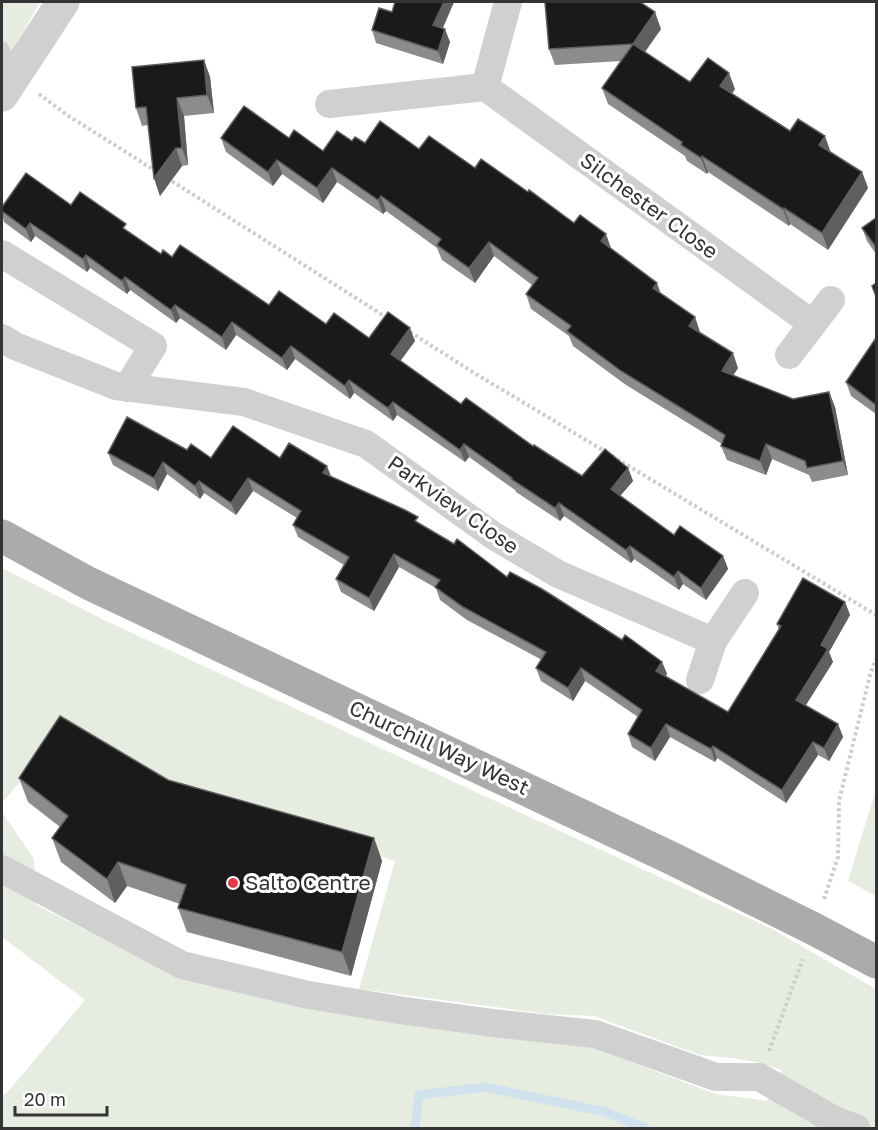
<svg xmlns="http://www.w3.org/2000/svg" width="878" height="1130" font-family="'Golos Text',sans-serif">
	<rect width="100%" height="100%" fill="#fff"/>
	<g fill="#e6ecdf">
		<path d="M 2,2 L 40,2 L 2,68 Z"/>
		<path d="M 2,568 L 104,620 L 772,929 L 876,989 L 876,1128 L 2,1128 L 2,1095 L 6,1094 L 85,1000 L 2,937 L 2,812 L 34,859 L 36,905 L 185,979 L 591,1047 L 716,1094 L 767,1101 L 782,1070 L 756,1062 L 732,1058 L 700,1055 L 594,1016 L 547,1014 L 359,989 L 395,861 L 205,803 L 66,728 L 2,803 Z"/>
		<path d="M 876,789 L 876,896 L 848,881 Z"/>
	</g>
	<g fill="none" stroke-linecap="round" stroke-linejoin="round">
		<path stroke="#cfe2ee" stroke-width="9" d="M 415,1128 L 419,1095 L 485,1087 L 605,1112 L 645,1128"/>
		<g stroke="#cdcdcd" stroke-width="4" stroke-dasharray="3 3" stroke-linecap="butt">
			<path d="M 39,94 L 67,115 L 156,171"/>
			<path d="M 167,178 L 389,319"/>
			<path d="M 410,332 L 471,371 L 606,452"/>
			<path d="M 612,456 L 876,615"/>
			<path d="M 824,899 L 838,857 L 839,801 L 870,675 L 876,659"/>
			<path d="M 769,1051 L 803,959"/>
		</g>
		<path stroke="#d0d0d0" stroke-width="14" d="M 2,48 L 13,74"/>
		<g stroke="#d0d0d0" stroke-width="28">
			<path d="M 485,87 L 508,2"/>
			<path d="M 329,104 L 485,87 L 813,324"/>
			<path d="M 2,254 L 153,346 L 127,388"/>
			<path d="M 2,338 L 15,346 L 116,386 L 244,402 L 366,444 L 494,536 L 558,574 L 713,641 L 745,593"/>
			<path d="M 789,355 L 831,300"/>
			<path d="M 700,680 L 713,641"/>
			<path d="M 2,869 L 182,965 L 309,995 L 399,1010 L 493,1023 L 595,1034 L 716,1077 L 759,1077 L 834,1120 L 856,1128"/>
		</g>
		<path stroke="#d0d0d0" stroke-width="33" d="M 2,95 L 63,2"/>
		<path stroke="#ababab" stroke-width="33" d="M 2,536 L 88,583 L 669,857 L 814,929 L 876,962"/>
	</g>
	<g fill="#8c8c8c">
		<path d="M 454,2 L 443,28 L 450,42 L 443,64 L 376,43 L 372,30 L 392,12 Z"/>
		<path d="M 661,29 L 645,52 L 690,82 L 735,89 L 732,94 L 790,131 L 831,153 L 862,172 L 868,188 L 828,250 L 790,224 L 789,226 L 708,172 L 707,174 L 687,161 L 685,156 L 608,104 L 602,88 L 621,61 L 555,65 L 549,49 Z"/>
		<path d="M 204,60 L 210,77 L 214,113 L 184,116 L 188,165 L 182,166 L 160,196 L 154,178 L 148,125 L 142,126 L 136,108 Z"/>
		<path d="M 221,138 L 289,138 L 323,151 L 352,141 L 419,149 L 475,168 L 528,192 L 611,249 L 661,293 L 695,317 L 700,333 L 738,368 L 733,375 L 793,399 L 829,392 L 835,407 L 848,475 L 812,482 L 809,475 L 772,459 L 766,475 L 727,460 L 721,446 L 722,444 L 626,385 L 573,346 L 569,336 L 531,309 L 526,294 L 532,285 L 494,256 L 475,283 L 442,260 L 437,248 L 386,211 L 383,214 L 337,182 L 323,203 L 282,174 L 273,186 L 226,152 Z"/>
		<path d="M 71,205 L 128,231 L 161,254 L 172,257 L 269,305 L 369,338 L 415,341 L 400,361 L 461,404 L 582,476 L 628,468 L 633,481 L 620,496 L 674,535 L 723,556 L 728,569 L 706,600 L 683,584 L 679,590 L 634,559 L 631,563 L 564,516 L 560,521 L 516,492 L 515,490 L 469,457 L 465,462 L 397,415 L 393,421 L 354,393 L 350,399 L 295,359 L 287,370 L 236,335 L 226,350 L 180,318 L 176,323 L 130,290 L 127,294 L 90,268 L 87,272 L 35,236 L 31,242 L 4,222 L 2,214 L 2,207 Z"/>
		<path d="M 876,218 L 876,254 L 867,241 L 862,228 Z"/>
		<path d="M 876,338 L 876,414 L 851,396 L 846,382 Z"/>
		<path d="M 187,450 L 211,458 L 280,458 L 331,476 L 420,524 L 507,577 L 662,662 L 667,674 L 666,676 L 728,712 L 779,630 L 777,624 L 845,602 L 850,615 L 829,652 L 833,662 L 805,706 L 838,724 L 843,737 L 829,761 L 818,755 L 786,803 L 717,758 L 715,762 L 670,737 L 655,761 L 632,747 L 628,734 L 638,717 L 585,681 L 573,701 L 541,681 L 536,668 L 542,660 L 467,620 L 440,600 L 436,588 L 399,567 L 374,611 L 341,592 L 336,579 L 344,565 L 298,537 L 293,525 L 297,518 L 253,491 L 236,515 L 204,493 L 200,499 L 167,474 L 158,491 L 113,465 L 108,453 Z"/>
		<path d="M 19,778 L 168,780 L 374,838 L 382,861 L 351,976 L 187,932 L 178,908 L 180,904 L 127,886 L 115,903 L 61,862 L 52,838 L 60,827 L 28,802 Z"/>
	</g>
	<g fill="#5f5f5f">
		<path d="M 444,2 L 454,2 L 438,38 L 433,25 Z"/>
		<path d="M 655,12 L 661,29 L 639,60 L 633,44 Z"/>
		<path d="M 445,29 L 450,42 L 443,64 L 438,51 Z"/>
		<path d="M 204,60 L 210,77 L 214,113 L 207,95 Z"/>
		<path d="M 729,73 L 735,89 L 725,102 L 720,86 Z"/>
		<path d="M 177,98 L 184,116 L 188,165 L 182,148 Z"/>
		<path d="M 825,136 L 831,153 L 819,145 Z"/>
		<path d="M 176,148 L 182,166 L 160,196 L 154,178 Z"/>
		<path d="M 702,156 L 708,172 L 707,174 L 701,158 Z"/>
		<path d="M 277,160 L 282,174 L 273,186 L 268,172 Z"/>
		<path d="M 332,168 L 337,182 L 323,203 L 317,188 Z"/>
		<path d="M 862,172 L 868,188 L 828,250 L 822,233 Z"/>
		<path d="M 381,196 L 386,211 L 383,214 L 378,200 Z"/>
		<path d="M 784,208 L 790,224 L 789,226 L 783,209 Z"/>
		<path d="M 30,223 L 35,236 L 31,242 L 26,229 Z"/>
		<path d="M 606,234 L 611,248 L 601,241 Z"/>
		<path d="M 489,242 L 494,256 L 475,283 L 469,268 Z"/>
		<path d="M 86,255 L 90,268 L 87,272 L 83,259 Z"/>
		<path d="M 125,277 L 130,290 L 127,294 L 122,281 Z"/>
		<path d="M 657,283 L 662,297 L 653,288 Z"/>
		<path d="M 175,305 L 180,318 L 176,323 L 171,310 Z"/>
		<path d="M 695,317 L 700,332 L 694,340 L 689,326 Z"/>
		<path d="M 232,322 L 236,335 L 226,350 L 222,337 Z"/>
		<path d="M 410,328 L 415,341 L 396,367 L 391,354 Z"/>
		<path d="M 291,346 L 295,359 L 287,370 L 282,358 Z"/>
		<path d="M 733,353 L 738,368 L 727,385 L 722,371 Z"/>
		<path d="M 349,380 L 354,393 L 350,399 L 345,386 Z"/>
		<path d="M 829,392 L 835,407 L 848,475 L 843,461 Z"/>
		<path d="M 393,402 L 397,415 L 393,421 L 388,408 Z"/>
		<path d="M 464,444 L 469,457 L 465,462 L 460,450 Z"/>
		<path d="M 766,444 L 772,459 L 766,475 L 760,461 Z"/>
		<path d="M 163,462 L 167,474 L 158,491 L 154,478 Z"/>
		<path d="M 327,466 L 332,479 L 323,473 Z"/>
		<path d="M 628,468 L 633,481 L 615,502 L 611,489 Z"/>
		<path d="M 248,478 L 253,491 L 236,515 L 231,503 Z"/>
		<path d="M 199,481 L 204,493 L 200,499 L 195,486 Z"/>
		<path d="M 559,503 L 564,516 L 560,521 L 555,508 Z"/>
		<path d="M 630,546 L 634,559 L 631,563 L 626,550 Z"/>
		<path d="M 394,554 L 399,567 L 374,611 L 369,598 Z"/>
		<path d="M 723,556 L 728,569 L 706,600 L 701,588 Z"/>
		<path d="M 678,571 L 683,584 L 679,590 L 674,577 Z"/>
		<path d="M 845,602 L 850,615 L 829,652 L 833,662 L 801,713 L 796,700 L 821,645 Z"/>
		<path d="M 662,662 L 667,674 L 661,683 L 656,671 Z"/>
		<path d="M 581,668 L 585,681 L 573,701 L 568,688 Z"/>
		<path d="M 666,724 L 670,737 L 655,761 L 651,748 Z"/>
		<path d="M 838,724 L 843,737 L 829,761 L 824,748 Z"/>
		<path d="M 813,742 L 818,755 L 786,803 L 782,790 Z"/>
		<path d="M 713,746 L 717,758 L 715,762 L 711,749 Z"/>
		<path d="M 374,838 L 382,861 L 351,976 L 342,952 Z"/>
		<path d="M 118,862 L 127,886 L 115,903 L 107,879 Z"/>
	</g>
	<g fill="#1a1a1a" stroke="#5f5f5f" stroke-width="1.5">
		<path d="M 395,2 L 444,2 L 433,25 L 445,29 L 438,51 L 372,30 L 379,8 L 392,12 Z"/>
		<path d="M 545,2 L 640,2 L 655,12 L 633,44 L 690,82 L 708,58 L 729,73 L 720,86 L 790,131 L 798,119 L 825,136 L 819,145 L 862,172 L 822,233 L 784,208 L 783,209 L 702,156 L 701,158 L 681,145 L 682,142 L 602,88 L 633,44 L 549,49 Z"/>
		<path d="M 204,60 L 207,95 L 177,98 L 182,148 L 176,148 L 154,178 L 146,107 L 136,108 L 132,67 Z"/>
		<path d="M 244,106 L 289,138 L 294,130 L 323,151 L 337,131 L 352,141 L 355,137 L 365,143 L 380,121 L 419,149 L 429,136 L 475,168 L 481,159 L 528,192 L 529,190 L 574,223 L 580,215 L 606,234 L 601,241 L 657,283 L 653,288 L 695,317 L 689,326 L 733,353 L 722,371 L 793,399 L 829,392 L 843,461 L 807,468 L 805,461 L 766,444 L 760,461 L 721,446 L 725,435 L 621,371 L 567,331 L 571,326 L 526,294 L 538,278 L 489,242 L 469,268 L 437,245 L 441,239 L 381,196 L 378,200 L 332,168 L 317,188 L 277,160 L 268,172 L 221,138 Z"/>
		<path d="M 26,173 L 71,205 L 80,192 L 126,224 L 123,228 L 161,254 L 163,250 L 172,257 L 180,245 L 269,305 L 279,291 L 326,324 L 334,313 L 369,338 L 388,312 L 410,328 L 391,354 L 461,404 L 466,398 L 533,446 L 534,445 L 582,476 L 605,449 L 628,468 L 611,489 L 674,535 L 680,526 L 723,556 L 701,588 L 678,571 L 674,577 L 630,546 L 626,550 L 559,503 L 555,508 L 511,479 L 512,478 L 464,444 L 460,450 L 393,402 L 388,408 L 349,380 L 345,386 L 291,346 L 282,358 L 232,322 L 222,337 L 175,305 L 171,310 L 125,277 L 122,281 L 86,255 L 83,259 L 30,223 L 26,229 L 2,211 L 2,207 Z"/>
		<path d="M 876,218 L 876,247 L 862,228 Z"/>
		<path d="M 876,283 L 876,296 L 872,286 Z"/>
		<path d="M 876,338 L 876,405 L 846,382 Z"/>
		<path d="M 127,417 L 187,450 L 191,444 L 211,458 L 233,426 L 280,458 L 289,443 L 327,466 L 323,473 L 405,510 L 418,517 L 415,521 L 454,544 L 457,539 L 507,577 L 510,572 L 542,589 L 622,640 L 625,635 L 662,662 L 656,671 L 728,712 L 781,626 L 777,624 L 803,578 L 845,602 L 821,645 L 828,649 L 796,700 L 838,724 L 824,748 L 813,742 L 782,790 L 713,746 L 711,749 L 666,724 L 651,748 L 628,734 L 642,710 L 581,668 L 568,688 L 536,668 L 546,652 L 463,607 L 435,587 L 440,580 L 394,554 L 369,598 L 336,579 L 349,557 L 293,525 L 301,511 L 248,478 L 231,503 L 199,481 L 195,486 L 163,462 L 154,478 L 108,453 Z"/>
		<path d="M 60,716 L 168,780 L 374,838 L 342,952 L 178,908 L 186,885 L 118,862 L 107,879 L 52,838 L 68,816 L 19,778 Z"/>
	</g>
	<circle fill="#e63946" stroke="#fff" stroke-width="2" cx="233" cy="883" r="6"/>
	<g text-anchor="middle" stroke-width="6" stroke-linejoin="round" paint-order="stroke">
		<g font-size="21" fill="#333" stroke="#fff">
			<text transform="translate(649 206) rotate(36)" y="7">Silchester Close</text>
			<text transform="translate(453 505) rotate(35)" y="7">Parkview Close</text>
			<text transform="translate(439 748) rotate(25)" y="7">Churchill Way West</text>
		</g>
		<g font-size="21" fill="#333" stroke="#fff" text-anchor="start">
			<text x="245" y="890">Salto Centre</text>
		</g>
	</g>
	<rect width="878" height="1130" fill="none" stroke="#333333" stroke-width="6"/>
	<path d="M15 1106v9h92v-9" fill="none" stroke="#333333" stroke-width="3"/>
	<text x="24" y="1106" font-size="18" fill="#333333" stroke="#ffffff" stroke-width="4.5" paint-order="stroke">20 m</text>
</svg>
